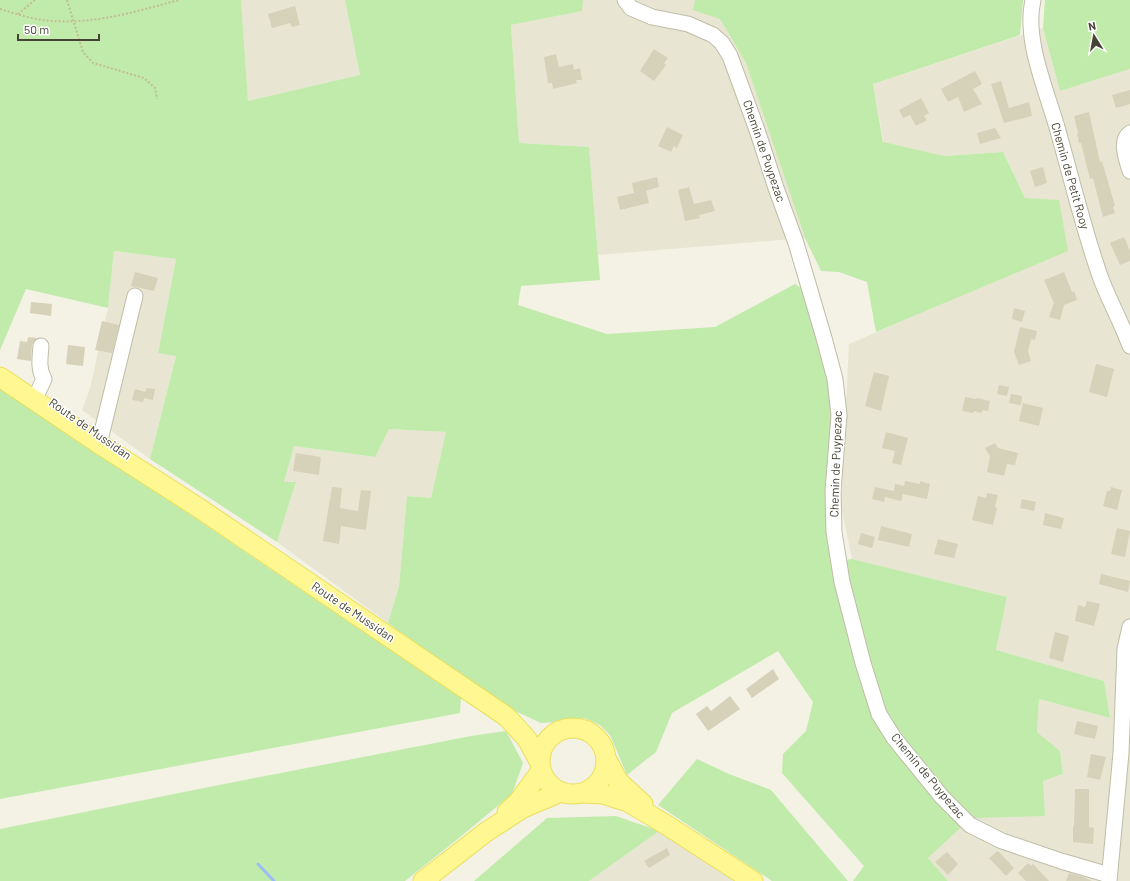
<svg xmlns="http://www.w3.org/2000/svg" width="1130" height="881" font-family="Barlow,sans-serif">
	<rect width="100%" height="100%" fill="#f3f2e5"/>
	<g fill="#e8e6d2">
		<path d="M 241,0 L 345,0 L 360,75 L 248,101 Z"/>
		<path d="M 583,0 L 727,0 L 720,19 L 746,63 L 805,238 L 598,255 L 589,147 L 519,143 L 511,25 L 582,11 Z"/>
		<path d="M 1043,28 L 1060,91 L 1130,69 L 1130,881 L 948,881 L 928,858 L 971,818 L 1043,781 L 1063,774 L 1060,751 L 1037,732 L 1039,699 L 1110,718 L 1104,681 L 996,650 L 1007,597 L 852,559 L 841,506 L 849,344 L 1068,250 L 1025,198 L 1003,152 L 944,156 L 884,143 L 873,84 Z"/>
		<path d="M 114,251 L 176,259 L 158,352 L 176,355 L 150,459 L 82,410 L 90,388 L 108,308 Z"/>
		<path d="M 389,429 L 446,432 L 431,498 L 407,496 L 399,586 L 388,623 L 277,542 L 296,483 L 284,482 L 294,446 L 374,457 Z"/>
		<path d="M 659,831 L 742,881 L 589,881 Z"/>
	</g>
	<g fill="#c0ebaa">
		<path d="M 0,0 L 241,0 L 248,101 L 360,75 L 345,0 L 583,0 L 582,11 L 511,25 L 519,143 L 589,147 L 600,280 L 521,286 L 518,305 L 607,334 L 715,327 L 795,284 L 801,288 L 827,369 L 833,415 L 826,502 L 833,562 L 852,559 L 1007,597 L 996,650 L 1104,681 L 1110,718 L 1039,699 L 1037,732 L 1060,751 L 1063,774 L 1043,781 L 1045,816 L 971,818 L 928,858 L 948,881 L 853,881 L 864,866 L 782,773 L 783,754 L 806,731 L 813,702 L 778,651 L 672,713 L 656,752 L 627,775 L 610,735 L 600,725 L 584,718 L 558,722 L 541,723 L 502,705 L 388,623 L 399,586 L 407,496 L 431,498 L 446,432 L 389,429 L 375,457 L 294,446 L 284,482 L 296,482 L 277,542 L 150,459 L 176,356 L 158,353 L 176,259 L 114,251 L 108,308 L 26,289 L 0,350 Z"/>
		<path d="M 695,0 L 1023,0 L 1020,35 L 873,84 L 883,142 L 944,156 L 1003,152 L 1025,198 L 1059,200 L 1068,251 L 876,332 L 867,282 L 839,272 L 821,271 L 805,238 L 746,63 L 720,19 L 693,10 Z"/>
		<path d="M 1045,0 L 1130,0 L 1130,69 L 1060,91 L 1043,28 Z"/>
		<path d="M 0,386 L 461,698 L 460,713 L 0,799 Z"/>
		<path d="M 506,731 L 523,763 L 512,794 L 459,838 L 405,881 L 0,881 L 0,829 L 204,788 L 471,736 Z"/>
		<path d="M 697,759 L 729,774 L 771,790 L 848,881 L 772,881 L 658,805 Z"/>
		<path d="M 616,816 L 659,831 L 589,881 L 474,881 L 547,818 Z"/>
	</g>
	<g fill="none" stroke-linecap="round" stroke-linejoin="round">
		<path stroke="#9cbef5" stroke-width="3" d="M 258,864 L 274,881"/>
	</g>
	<g fill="#d6d1b9">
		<path d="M 295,6 L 300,25 L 292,27 L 290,23 L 272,28 L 268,14 Z"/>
		<path d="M 654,49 L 668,58 L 664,63 L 666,65 L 654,81 L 640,71 Z"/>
		<path d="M 556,54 L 559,67 L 573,64 L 574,70 L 580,68 L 582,80 L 576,80 L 577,83 L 553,89 L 552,83 L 548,83 L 544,57 Z"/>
		<path d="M 975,71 L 982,84 L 973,89 L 982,104 L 964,112 L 958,97 L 948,102 L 941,89 Z"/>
		<path d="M 1001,81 L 1009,108 L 1029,102 L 1032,116 L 1004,123 L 991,84 Z"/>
		<path d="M 1130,90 L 1130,104 L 1116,108 L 1112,95 Z"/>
		<path d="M 921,98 L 929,113 L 924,116 L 927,120 L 916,126 L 910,115 L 903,118 L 899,110 Z"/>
		<path d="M 1089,112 L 1100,162 L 1102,161 L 1115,206 L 1113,207 L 1115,213 L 1103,217 L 1093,178 L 1090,179 L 1081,143 L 1079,143 L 1077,133 L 1078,133 L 1074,116 Z"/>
		<path d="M 667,127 L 683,135 L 677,148 L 674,146 L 671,152 L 658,146 Z"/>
		<path d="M 995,128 L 1001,138 L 980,144 L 977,133 Z"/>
		<path d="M 1043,167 L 1047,183 L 1035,187 L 1030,171 Z"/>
		<path d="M 657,177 L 659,187 L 646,191 L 649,203 L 620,210 L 617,197 L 634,193 L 632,183 Z"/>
		<path d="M 689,187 L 694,204 L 711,200 L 715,211 L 699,215 L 700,218 L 685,221 L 678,190 Z"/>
		<path d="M 1124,237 L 1130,251 L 1130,261 L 1120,265 L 1110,243 Z"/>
		<path d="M 135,272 L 158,278 L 154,291 L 131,286 Z"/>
		<path d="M 1064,272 L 1072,292 L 1074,291 L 1077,300 L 1064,305 L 1060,320 L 1049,317 L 1054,303 L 1044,280 Z"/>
		<path d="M 31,302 L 52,304 L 51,316 L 30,313 Z"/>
		<path d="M 1014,308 L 1025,311 L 1022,322 L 1012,319 Z"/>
		<path d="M 102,321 L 119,325 L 112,353 L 95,350 Z"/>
		<path d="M 1020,327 L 1037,331 L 1035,340 L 1031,339 L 1028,351 L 1031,361 L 1019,365 L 1014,352 Z"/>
		<path d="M 28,337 L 37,338 L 32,345 L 31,361 L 17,359 L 20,341 L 27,342 Z"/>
		<path d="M 68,345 L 85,347 L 83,366 L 66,364 Z"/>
		<path d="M 1096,364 L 1114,369 L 1107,397 L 1089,392 Z"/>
		<path d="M 874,372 L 889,376 L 881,411 L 865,406 Z"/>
		<path d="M 999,385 L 1009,387 L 1007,396 L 997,394 Z"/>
		<path d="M 147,388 L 155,389 L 153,400 L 144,398 L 143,402 L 132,400 L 135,389 L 145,392 Z"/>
		<path d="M 1011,394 L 1022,396 L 1021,405 L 1009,403 Z"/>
		<path d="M 965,397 L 976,399 L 977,398 L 990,401 L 988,411 L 983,410 L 981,413 L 974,411 L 973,413 L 962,411 Z"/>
		<path d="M 1023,403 L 1043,408 L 1039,426 L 1019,421 Z"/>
		<path d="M 886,432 L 908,438 L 901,465 L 892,463 L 895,451 L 882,448 Z"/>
		<path d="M 995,443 L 998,448 L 1018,453 L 1015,465 L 1007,464 L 1004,476 L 987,472 L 990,456 L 985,448 Z"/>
		<path d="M 296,453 L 321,457 L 319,475 L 293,471 Z"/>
		<path d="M 905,481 L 920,484 L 920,481 L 930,484 L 927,499 L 903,494 L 901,501 L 885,497 L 884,502 L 872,499 L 875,487 L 894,491 L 895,484 L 904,486 Z"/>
		<path d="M 332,487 L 342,488 L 340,508 L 358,511 L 361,490 L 371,491 L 366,530 L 341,526 L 339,544 L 323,541 Z"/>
		<path d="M 1111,487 L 1122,490 L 1117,510 L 1103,506 L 1107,491 L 1110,491 Z"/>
		<path d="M 987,493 L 998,495 L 995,507 L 997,508 L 993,525 L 972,520 L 978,496 L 986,498 Z"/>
		<path d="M 1022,499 L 1036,502 L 1034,511 L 1020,508 Z"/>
		<path d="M 1045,513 L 1064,518 L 1061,529 L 1043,525 Z"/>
		<path d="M 881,526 L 912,534 L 909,547 L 878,540 Z"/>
		<path d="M 1117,528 L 1130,531 L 1125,557 L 1111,554 Z"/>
		<path d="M 861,533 L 875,537 L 872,548 L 858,544 Z"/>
		<path d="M 938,539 L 958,544 L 954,558 L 934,554 Z"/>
		<path d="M 1101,574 L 1130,581 L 1128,592 L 1099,584 Z"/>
		<path d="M 1087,601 L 1100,604 L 1094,626 L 1075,621 L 1078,605 L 1085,607 Z"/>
		<path d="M 1055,632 L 1069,636 L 1063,662 L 1049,658 Z"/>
		<path d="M 773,669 L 779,679 L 752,698 L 746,689 Z"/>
		<path d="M 730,696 L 740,709 L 708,731 L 696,714 L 707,706 L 711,711 Z"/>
		<path d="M 1077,721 L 1098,726 L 1095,739 L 1074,734 Z"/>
		<path d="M 1091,754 L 1106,757 L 1100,780 L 1087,777 Z"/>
		<path d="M 1075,789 L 1089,789 L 1089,827 L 1094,828 L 1093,844 L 1073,842 L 1073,826 L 1074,826 Z"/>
		<path d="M 667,848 L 670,855 L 649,868 L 644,861 Z"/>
		<path d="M 998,851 L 1014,868 L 1006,876 L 989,858 Z"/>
		<path d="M 947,852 L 958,864 L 948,875 L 935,862 Z"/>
		<path d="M 1028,863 L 1031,866 L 1033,864 L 1049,881 L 1026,881 L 1018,873 Z"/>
		<path d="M 1069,873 L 1081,876 L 1092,881 L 1066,881 Z"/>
	</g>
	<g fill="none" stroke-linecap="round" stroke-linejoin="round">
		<defs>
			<g id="minor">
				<path d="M 625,0 L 631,8 L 652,17 L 688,24 L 713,35 L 722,43 L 730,56 L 757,130 L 776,188 L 796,243 L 824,338 L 835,379 L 839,415 L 833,491 L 834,532 L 842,582 L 863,663 L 879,714 L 894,738 L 942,797 L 970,825 L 1002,841 L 1061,861 L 1109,875"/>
				<path d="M 1033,0 C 1024,38 1045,87 1056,124 C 1071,176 1083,228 1101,279 C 1110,302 1122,324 1130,346"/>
				<path d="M 1130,133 C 1119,141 1127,160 1130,171"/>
				<path d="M 38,392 L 44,379 C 38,369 40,358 41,346"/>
				<path d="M 98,443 L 101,436 L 135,296"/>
				<path d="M 1109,881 L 1121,753 L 1125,649 L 1130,627"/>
			</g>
			<g id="major">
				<path d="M 0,377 L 98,443 L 199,508 L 507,717 L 527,739 L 539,761"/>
				<circle cx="573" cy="761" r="33"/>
				<path d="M 606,758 L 618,781 L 643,804"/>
				<path d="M 582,793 L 603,794 L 628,802 L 665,824 L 753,881"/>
				<path d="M 507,812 L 518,802 L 541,771"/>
				<path d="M 423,881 L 486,832 L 523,808 L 561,792"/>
			</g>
		</defs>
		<use href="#minor" stroke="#bfbca7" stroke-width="17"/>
		<use href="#major" stroke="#ebdf5b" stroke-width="21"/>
		<g stroke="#c2bc97" stroke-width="2" stroke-dasharray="2 2" stroke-linecap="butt">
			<path d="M 67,0 L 83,52 L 93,63 L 144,78 L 155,88 L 157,99"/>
			<path d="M 0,9 C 14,13 28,18 42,20 C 90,26 134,12 179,0"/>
			<path d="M 18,14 L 35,0"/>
		</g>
		<use href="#minor" stroke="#fff" stroke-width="15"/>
		<use href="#major" stroke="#fff792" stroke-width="19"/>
	</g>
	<g text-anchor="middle" stroke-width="3" stroke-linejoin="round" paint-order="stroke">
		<g font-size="12" fill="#464334" stroke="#fff">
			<text transform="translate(764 151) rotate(71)" y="4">Chemin de Puypezac</text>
			<text transform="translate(1070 176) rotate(74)" y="4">Chemin de Petit Rooy</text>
			<text transform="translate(90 429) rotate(35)" y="4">Route de Mussidan</text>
			<text transform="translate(836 464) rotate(-88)" y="4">Chemin de Puypezac</text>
			<text transform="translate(353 612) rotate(34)" y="4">Route de Mussidan</text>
			<text transform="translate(928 776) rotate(50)" y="4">Chemin de Puypezac</text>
		</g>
	</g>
	<g transform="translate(1094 36) rotate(349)" stroke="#ffffff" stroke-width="3" paint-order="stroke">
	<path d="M0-3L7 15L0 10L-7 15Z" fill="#464334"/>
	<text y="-6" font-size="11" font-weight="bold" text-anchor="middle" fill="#464334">N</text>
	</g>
	<path d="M18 34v6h81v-6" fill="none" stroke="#464334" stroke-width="2"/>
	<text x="24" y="34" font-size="12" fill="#464334" stroke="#ffffff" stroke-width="3" paint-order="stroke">50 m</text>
</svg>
